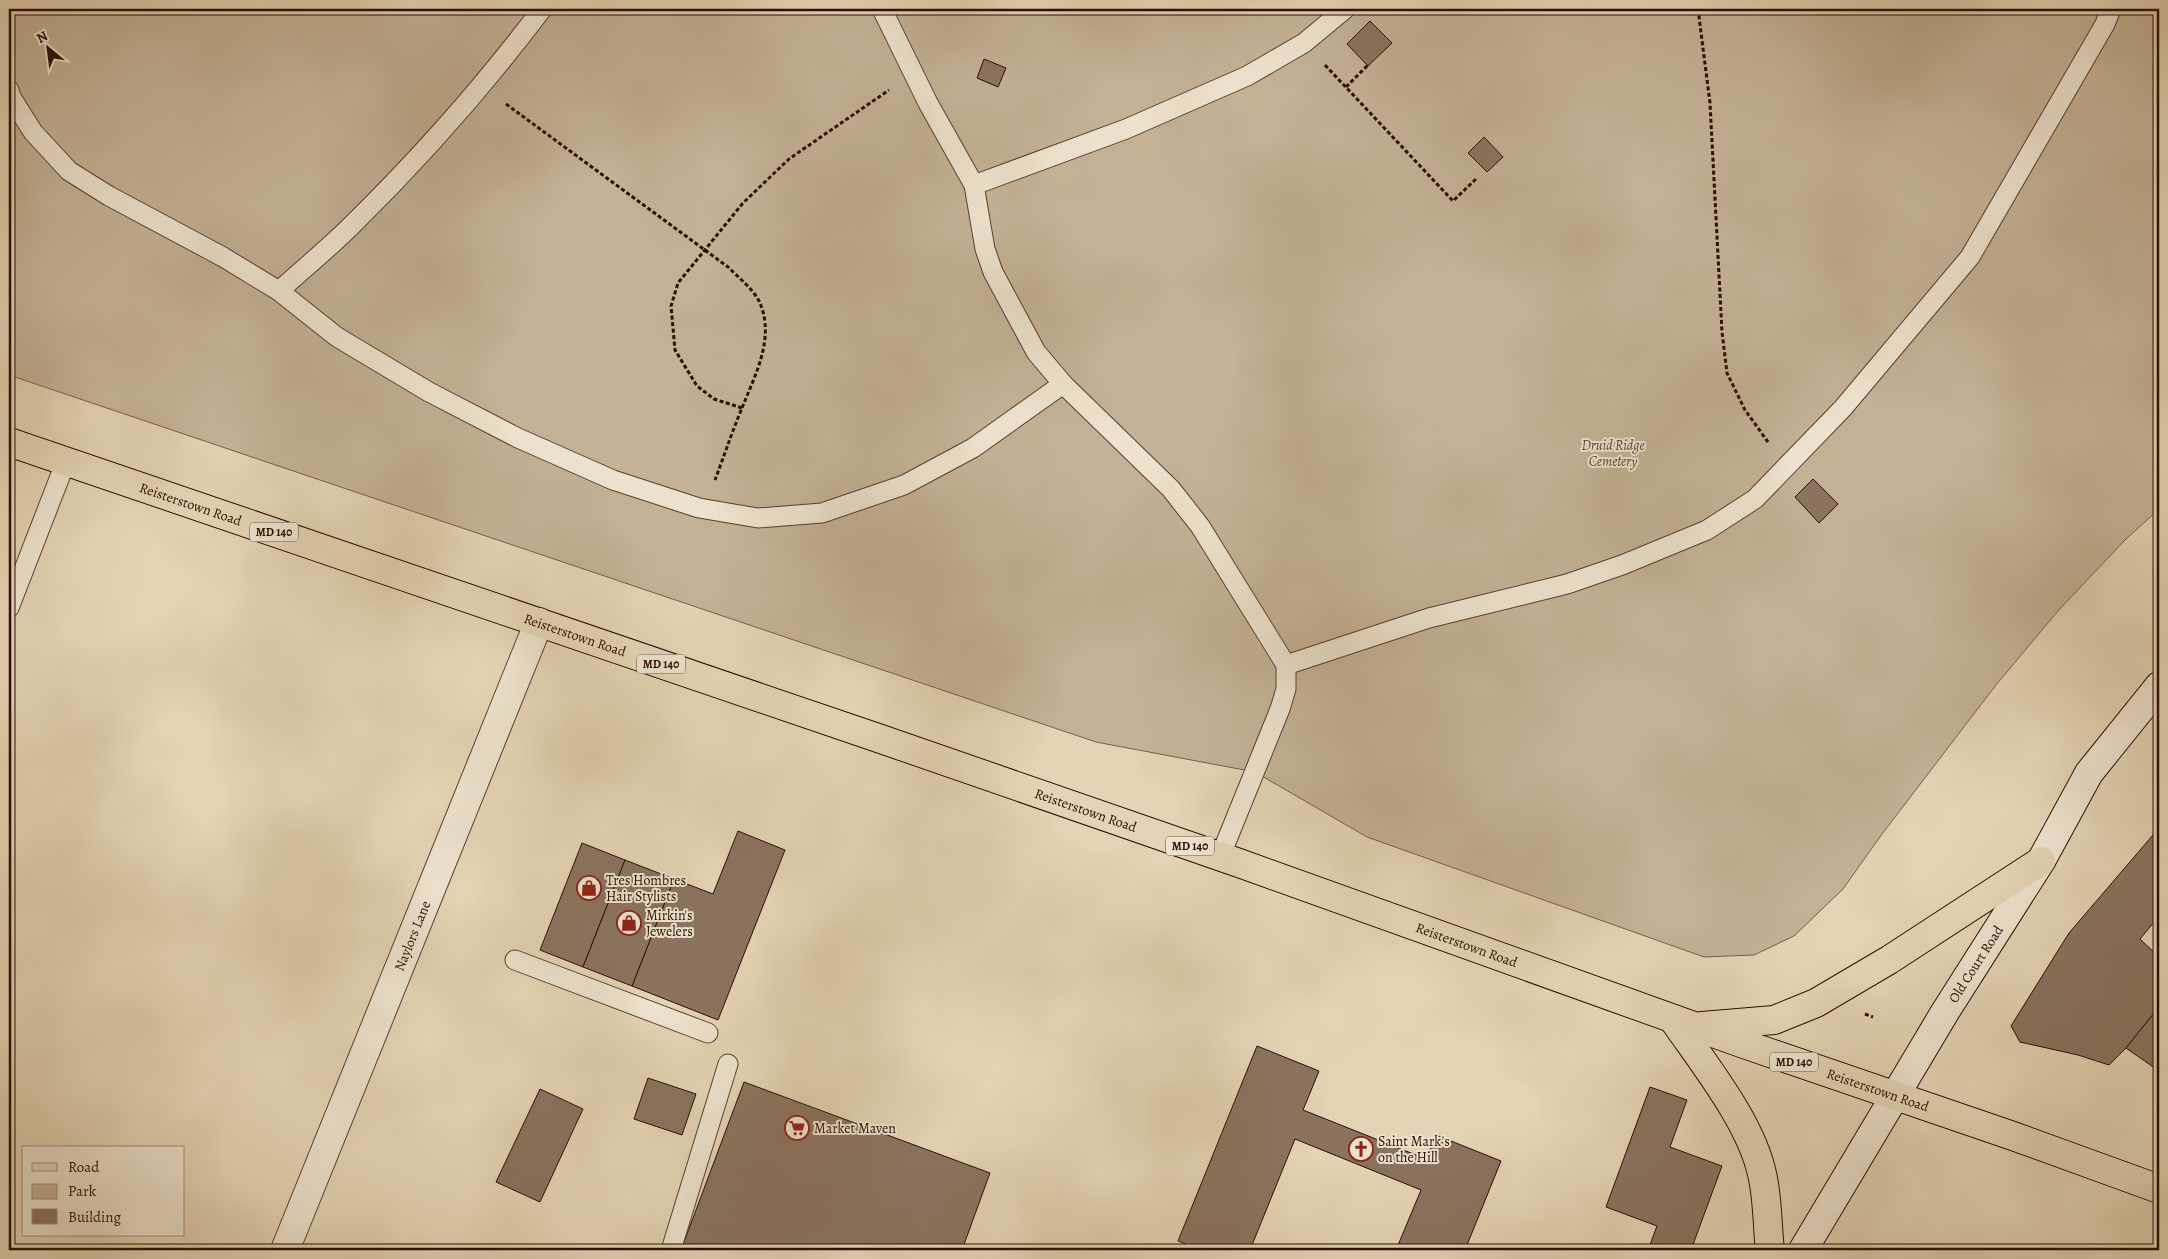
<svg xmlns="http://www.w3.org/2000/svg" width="2168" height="1259" font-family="Alegreya,serif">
	<rect width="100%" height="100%" fill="#e4d3b4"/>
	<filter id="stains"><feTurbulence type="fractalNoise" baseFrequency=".004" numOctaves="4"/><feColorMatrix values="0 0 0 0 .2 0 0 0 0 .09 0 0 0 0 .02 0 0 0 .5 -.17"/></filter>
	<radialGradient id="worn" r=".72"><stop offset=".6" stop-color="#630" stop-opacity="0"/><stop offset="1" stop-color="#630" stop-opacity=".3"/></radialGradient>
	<path fill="#c4b196" stroke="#775e4c" d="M 9,9 L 2159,9 L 2159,509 L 2125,540 L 2058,611 L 1996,685 L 1882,834 L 1843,889 L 1794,936 L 1754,955 L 1704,957 L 1367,837 L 1255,772 L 1096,742 L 9,375 Z"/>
	<g fill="#8b735f" stroke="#2a0c03">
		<path d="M 1370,21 L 1392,43 L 1368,66 L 1347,44 Z"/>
		<path d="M 984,59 L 1006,68 L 998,87 L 977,78 Z"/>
		<path d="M 1484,137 L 1503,157 L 1487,172 L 1468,153 Z"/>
		<path d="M 1813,479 L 1838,504 L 1819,523 L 1795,497 Z"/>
		<path d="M 2159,828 L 2159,916 L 2140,939 L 2159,957 L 2159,1007 L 2126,1048 L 2109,1065 L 2078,1055 L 2020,1042 L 2011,1026 L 2069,933 Z"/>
		<path d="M 738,831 L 785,850 L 718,1020 L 632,986 L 674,879 L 713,894 Z"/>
		<path d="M 582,843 L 625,860 L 583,967 L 540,950 Z"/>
		<path d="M 625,860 L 674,879 L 632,986 L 583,967 Z"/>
		<path d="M 2159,1007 L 2159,1071 L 2126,1048 Z"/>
		<path d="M 1257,1046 L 1319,1071 L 1303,1110 L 1426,1159 L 1436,1135 L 1501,1161 L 1465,1250 L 1396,1250 L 1421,1190 L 1295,1139 L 1250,1250 L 1201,1250 L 1178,1241 Z"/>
		<path d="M 648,1078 L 696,1094 L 682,1135 L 634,1119 Z"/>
		<path d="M 744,1082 L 990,1173 L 962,1250 L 681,1250 Z"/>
		<path d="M 1650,1087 L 1687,1100 L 1670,1147 L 1722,1166 L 1691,1250 L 1648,1250 L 1657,1226 L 1606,1207 Z"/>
		<path d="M 540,1089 L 583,1109 L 540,1202 L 496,1182 Z"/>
	</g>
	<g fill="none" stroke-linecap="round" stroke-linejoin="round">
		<defs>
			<g id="service">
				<path d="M 882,9 L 928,103 L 974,185 L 985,249 L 993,272 L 1036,352 L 1063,384 L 1171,489 L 1200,526 L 1286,665 L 1286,689 L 1280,709 L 1220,857"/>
				<path d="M 9,90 L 11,97 L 33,132 L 69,171 L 109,196 L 223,257 L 279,291 C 303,269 329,248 352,225 C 421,157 484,86 542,9"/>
				<path d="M 974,185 L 1126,129 L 1247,76 L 1304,43 L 1345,9"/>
				<path d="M 279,291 L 337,337 L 429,392 L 518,438 L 613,480 L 699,508 L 758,518 L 822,513 L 904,485 L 973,448 L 1063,384"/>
				<path d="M 9,608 L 66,461"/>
				<path d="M 1286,665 L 1429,618 L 1567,584 L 1622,565 L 1707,530 L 1755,499 L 1843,408 L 1970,257 L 2105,24 L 2111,9"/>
				<path d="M 515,960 L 708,1033"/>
				<path d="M 671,1250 L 728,1064"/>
			</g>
			<g id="tertiary">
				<path id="s1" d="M 285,1250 L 539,622"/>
			</g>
			<g id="secondary">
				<path id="s2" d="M 1803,1250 L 1945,1012 L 2041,861 L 2089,773 L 2159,686"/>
			</g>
			<g id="primary">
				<path id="s3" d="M 9,442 L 878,738 L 1239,863 L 1741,1043 L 2013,1136 L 2159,1189"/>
				<path d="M 1673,1019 C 1703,1063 1751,1122 1762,1174 C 1768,1198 1767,1225 1770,1250"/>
				<path d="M 1702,1026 L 1774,1020 L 1816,1003 L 1889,960 L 2041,861"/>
			</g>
		</defs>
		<use href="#service" stroke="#583e2f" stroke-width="21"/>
		<use href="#tertiary" stroke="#583e2f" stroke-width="30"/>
		<use href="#secondary" stroke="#2a0c03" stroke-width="30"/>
		<use href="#primary" stroke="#2a0c03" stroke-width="30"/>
		<g stroke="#2a0c03" stroke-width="3" stroke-dasharray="4 2.5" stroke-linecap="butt">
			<path d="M 1698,9 L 1710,103 L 1722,332 L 1727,373 L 1745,410 L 1768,442"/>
			<path d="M 1325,65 L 1453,201 L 1477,178"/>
			<path d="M 1346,87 L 1368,65"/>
			<path d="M 506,104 L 728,267 C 738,277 753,289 759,301 C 776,337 755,375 742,408 C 732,432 724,456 715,480"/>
			<path d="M 742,408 L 714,399 L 697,386 L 675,350 L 671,306 L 678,283 L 743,203 L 789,159 L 889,90"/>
			<path d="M 1865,1014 L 1873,1017"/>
		</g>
		<use href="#service" stroke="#ede2ce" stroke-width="19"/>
		<use href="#tertiary" stroke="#ede2ce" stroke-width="28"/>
		<use href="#secondary" stroke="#ede2ce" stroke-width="28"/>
		<use href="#primary" stroke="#e4d3b4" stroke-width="28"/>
	</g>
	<defs>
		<symbol id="shop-ring" viewBox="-11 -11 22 22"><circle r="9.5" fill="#ede2ce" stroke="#8f2418" stroke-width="1.5"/><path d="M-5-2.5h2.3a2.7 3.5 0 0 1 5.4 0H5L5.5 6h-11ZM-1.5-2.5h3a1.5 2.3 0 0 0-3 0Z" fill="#8f2418"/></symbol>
		<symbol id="supermarket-ring" viewBox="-11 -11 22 22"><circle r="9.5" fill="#ede2ce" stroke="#8f2418" stroke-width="1.5"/><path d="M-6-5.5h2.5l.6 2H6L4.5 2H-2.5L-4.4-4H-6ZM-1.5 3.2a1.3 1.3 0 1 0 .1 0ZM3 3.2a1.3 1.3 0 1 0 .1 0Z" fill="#8f2418"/></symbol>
		<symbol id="church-ring" viewBox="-11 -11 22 22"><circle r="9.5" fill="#ede2ce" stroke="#8f2418" stroke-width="1.5"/><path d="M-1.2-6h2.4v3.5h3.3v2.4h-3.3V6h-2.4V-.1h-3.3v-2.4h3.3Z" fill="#8f2418"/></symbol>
	</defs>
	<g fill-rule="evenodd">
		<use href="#shop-ring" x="575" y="874" width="28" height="28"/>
		<use href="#shop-ring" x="615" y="909" width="28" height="28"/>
		<use href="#supermarket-ring" x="783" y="1114" width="28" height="28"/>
		<use href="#church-ring" x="1347" y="1135" width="28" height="28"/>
	</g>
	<g text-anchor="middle" stroke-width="4" stroke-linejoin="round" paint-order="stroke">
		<g fill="#ede2ce" stroke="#644c40" stroke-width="1">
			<rect x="250" y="522.5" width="48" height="19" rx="4"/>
			<rect x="637" y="654.5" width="48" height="19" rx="4"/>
			<rect x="1166" y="836.5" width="48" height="19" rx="4"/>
			<rect x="1770" y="1052.5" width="48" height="19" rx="4"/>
		</g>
		<g font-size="12" font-weight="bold" fill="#2a0c03">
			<text x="274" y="536">MD 140</text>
			<text x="661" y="668">MD 140</text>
			<text x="1190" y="850">MD 140</text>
			<text x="1794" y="1066">MD 140</text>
		</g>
		<g font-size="14" font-style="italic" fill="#604636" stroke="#ede2ce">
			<text x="1613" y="450">Druid Ridge<tspan x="1613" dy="16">Cemetery</tspan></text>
		</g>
		<g font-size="14" fill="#2a0c03" stroke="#ede2ce">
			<text dy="5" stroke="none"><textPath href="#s3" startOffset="192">Reisterstown Road</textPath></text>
			<text dy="5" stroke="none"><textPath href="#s3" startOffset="598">Reisterstown Road</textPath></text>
			<text dy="5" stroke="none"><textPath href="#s3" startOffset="1138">Reisterstown Road</textPath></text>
			<text dy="5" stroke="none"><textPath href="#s1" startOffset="339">Naylors Lane</textPath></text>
			<text dy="5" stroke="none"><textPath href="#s3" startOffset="1542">Reisterstown Road</textPath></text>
			<text dy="5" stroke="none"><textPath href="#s2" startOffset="334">Old Court Road</textPath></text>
			<text dy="5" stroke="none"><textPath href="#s3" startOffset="1978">Reisterstown Road</textPath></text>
		</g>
		<g font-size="14" fill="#2a0c03" stroke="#ede2ce" text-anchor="start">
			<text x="606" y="885">Tres Hombres<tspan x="606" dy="16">Hair Stylists</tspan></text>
			<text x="646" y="920">Mirkin's<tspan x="646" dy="16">Jewelers</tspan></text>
			<text x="814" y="1133">Market Maven</text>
			<text x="1378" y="1146">Saint Mark's<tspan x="1378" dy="16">on the Hill</tspan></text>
		</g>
	</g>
	<rect width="2168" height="1259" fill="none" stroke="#e4d3b4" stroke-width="30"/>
	<rect x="10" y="10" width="2148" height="1239" fill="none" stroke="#2a0c03" stroke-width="2.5"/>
	<rect x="15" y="15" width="2138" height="1229" fill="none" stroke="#2a0c03"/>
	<rect x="22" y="1146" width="162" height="90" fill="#ede2ce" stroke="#9f8c7d"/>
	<rect x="32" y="1163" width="25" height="8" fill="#e4d3b4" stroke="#9f8c7d"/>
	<text x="68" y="1172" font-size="15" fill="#2a0c03">Road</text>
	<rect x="32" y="1184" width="25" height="15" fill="#c4b196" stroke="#9f8c7d"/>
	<text x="68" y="1196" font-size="15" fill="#2a0c03">Park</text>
	<rect x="32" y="1209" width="25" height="15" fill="#8b735f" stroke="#9f8c7d"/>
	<text x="68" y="1222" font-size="15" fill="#2a0c03">Building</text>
	<g transform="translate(48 48) rotate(331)" stroke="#ede2ce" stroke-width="4" paint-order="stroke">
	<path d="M0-4L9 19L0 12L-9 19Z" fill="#2a0c03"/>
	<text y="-8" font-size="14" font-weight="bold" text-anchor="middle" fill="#2a0c03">N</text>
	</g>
	<rect width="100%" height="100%" filter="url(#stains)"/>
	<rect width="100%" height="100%" fill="url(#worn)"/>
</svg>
